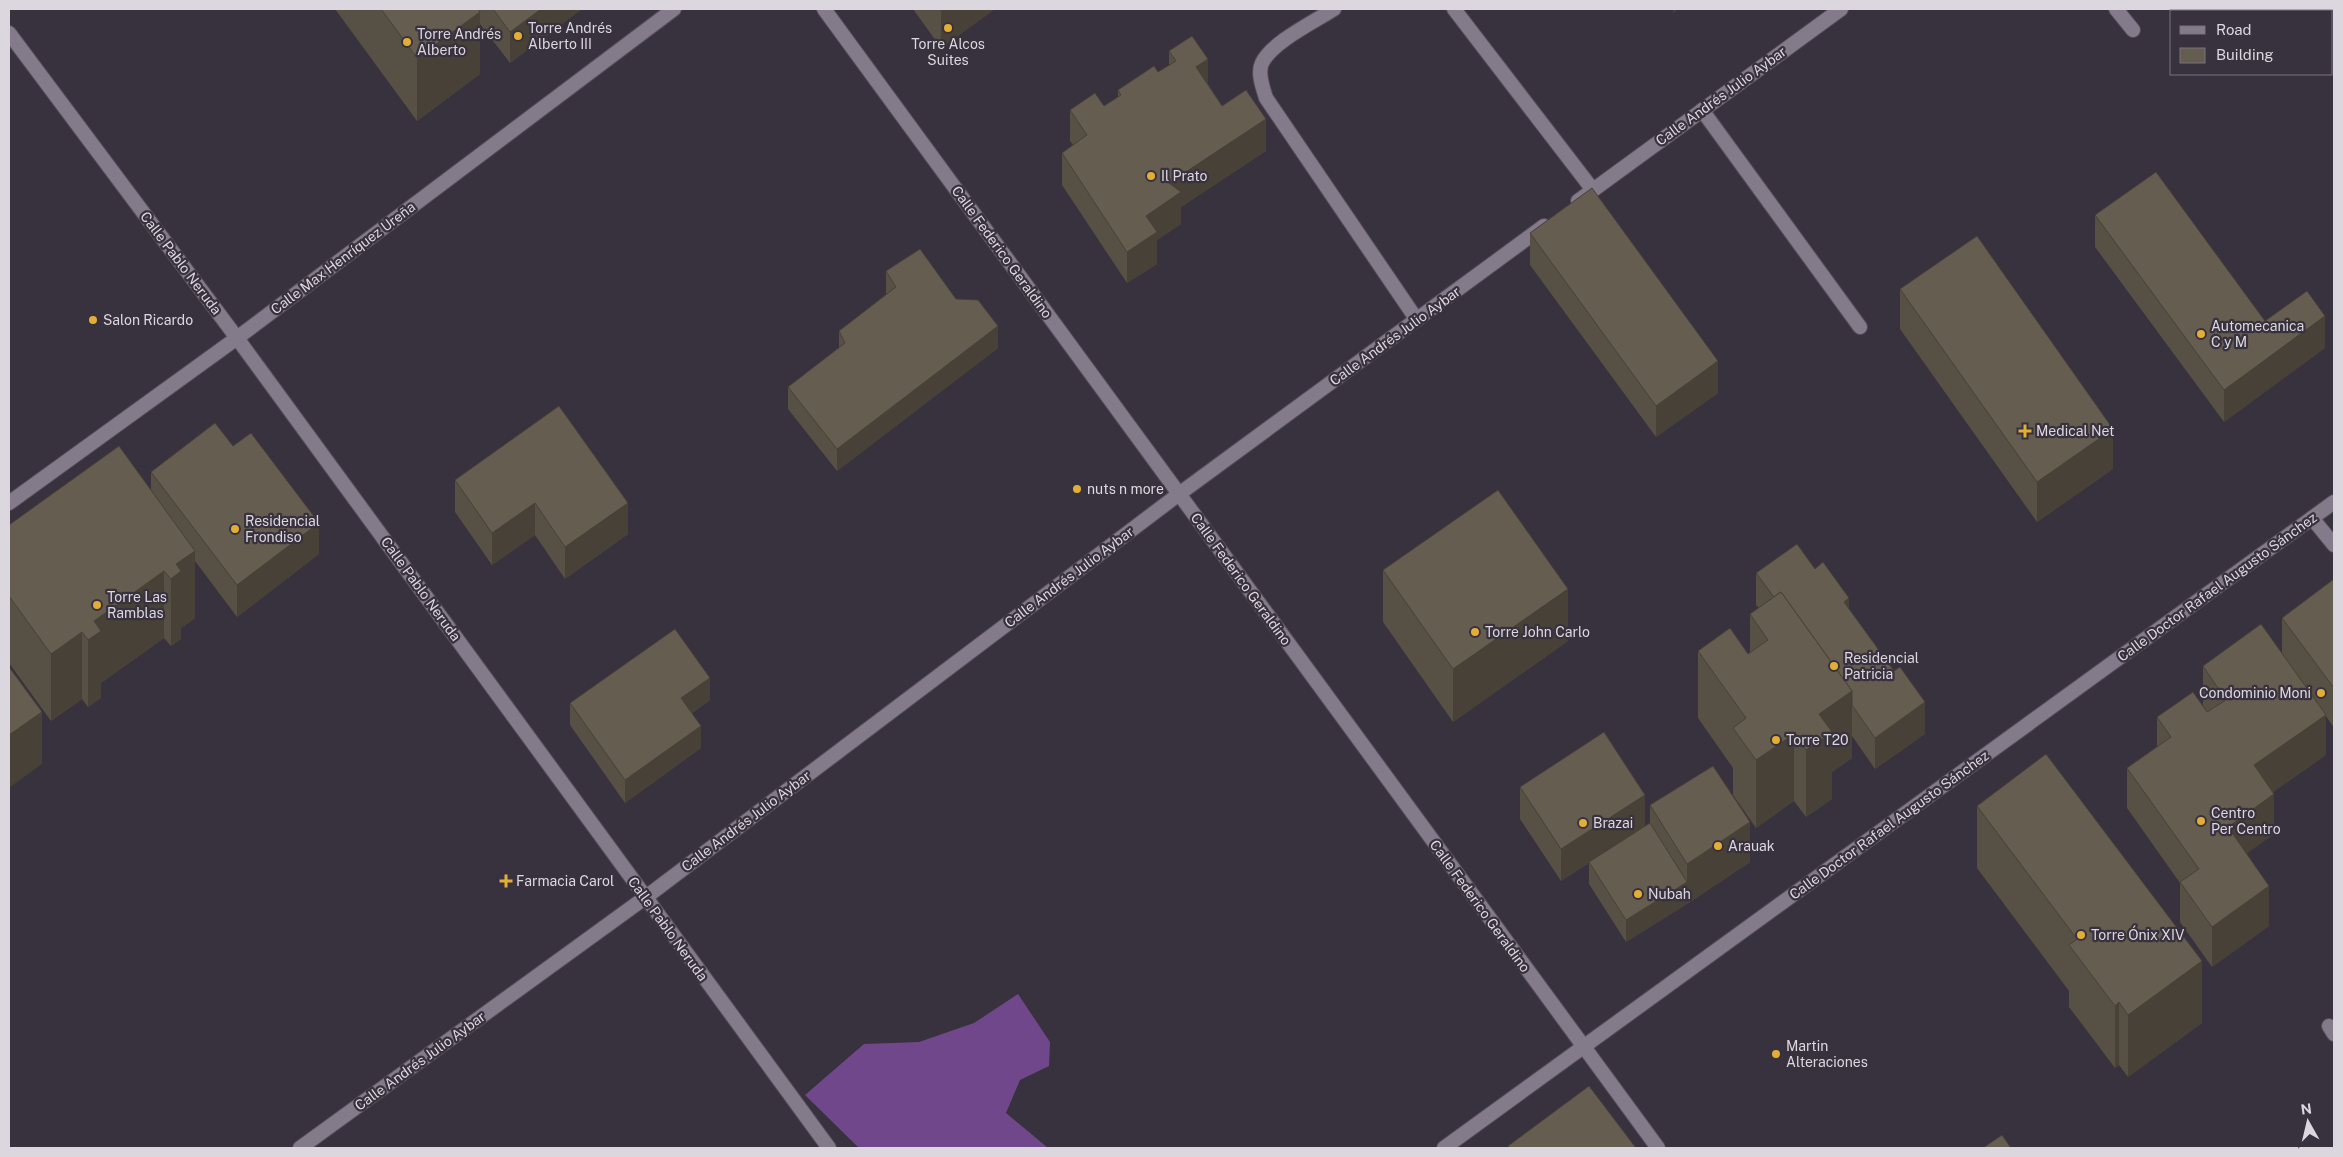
<svg xmlns="http://www.w3.org/2000/svg" width="2343" height="1157" font-family="'Public Sans',sans-serif">
	<rect width="100%" height="100%" fill="#38313e"/>
	<path fill="#70478b" d="M 1018,994 L 1050,1042 L 1049,1066 L 1020,1080 L 1006,1113 L 1048,1148 L 859,1148 L 805,1095 L 864,1044 L 919,1042 L 974,1023 Z"/>
	<g fill="none" stroke-linecap="round" stroke-linejoin="round">
		<defs>
			<g id="service">
				<path d="M 1454,9 L 1593,190"/>
				<path d="M 2116,9 L 2133,30"/>
				<path d="M 1702,110 L 1860,327"/>
				<path d="M 2312,518 L 2334,545"/>
			</g>
			<g id="minor">
				<path d="M 824,9 L 1658,1148"/>
				<path d="M 1334,9 C 1314,22 1272,42 1262,63 C 1257,73 1263,88 1266,98 L 1417,320"/>
				<path d="M 9,33 L 237,338 L 829,1148"/>
				<path d="M 1578,201 L 1841,9"/>
				<path d="M 9,503 L 237,338 L 674,9"/>
				<path d="M 2329,1026 L 2334,1034"/>
				<path d="M 300,1148 L 646,897 L 1179,494 L 1544,226"/>
				<path d="M 1444,1148 L 2334,502"/>
			</g>
		</defs>
		<use href="#service" stroke="#554e59" stroke-width="16"/>
		<use href="#minor" stroke="#554e59" stroke-width="16"/>
		<use href="#service" stroke="#837b8a" stroke-width="14"/>
		<use href="#minor" stroke="#837b8a" stroke-width="14"/>
	</g>
	<g fill="#575044">
		<path d="M 335,9 L 582,9 L 510,63 L 480,24 L 480,74 L 417,121 Z"/>
		<path d="M 913,9 L 995,9 L 941,48 Z"/>
		<path d="M 1169,51 L 1208,84 L 1222,106 L 1266,151 L 1181,207 L 1181,224 L 1157,240 L 1157,264 L 1127,283 L 1062,185 L 1062,153 L 1073,145 L 1070,141 L 1070,110 L 1104,106 L 1118,97 L 1118,90 L 1158,72 L 1169,65 Z"/>
		<path d="M 2095,215 L 2265,321 L 2325,348 L 2224,422 L 2095,247 Z"/>
		<path d="M 1530,233 L 1718,393 L 1656,437 L 1530,265 Z"/>
		<path d="M 886,271 L 956,299 L 998,348 L 837,471 L 788,409 L 788,387 L 839,348 L 839,331 L 887,294 L 886,293 Z"/>
		<path d="M 1900,289 L 2113,469 L 2037,522 L 1900,329 Z"/>
		<path d="M 559,406 L 628,534 L 565,579 L 535,535 L 492,565 L 455,512 L 455,480 Z"/>
		<path d="M 233,446 L 319,554 L 237,617 L 195,561 L 195,618 L 181,628 L 181,639 L 171,646 L 164,638 L 101,683 L 101,698 L 88,707 L 82,699 L 51,721 L 9,663 L 9,525 L 151,490 L 151,472 Z"/>
		<path d="M 1815,569 L 1849,609 L 1925,734 L 1875,769 L 1852,736 L 1852,758 L 1832,772 L 1832,799 L 1806,817 L 1794,801 L 1756,828 L 1733,795 L 1733,768 L 1698,718 L 1698,651 L 1748,654 L 1750,652 L 1750,614 L 1759,608 L 1756,605 L 1756,573 Z"/>
		<path d="M 1383,570 L 1568,641 L 1453,722 L 1383,622 Z"/>
		<path d="M 2334,579 L 2334,728 L 2326,716 L 2326,755 L 2273,792 L 2274,834 L 2247,853 L 2269,926 L 2212,967 L 2180,922 L 2180,883 L 2127,808 L 2127,768 L 2157,747 L 2157,717 L 2203,706 L 2203,666 L 2282,653 L 2282,618 Z"/>
		<path d="M 710,700 L 692,713 L 701,748 L 625,803 L 570,725 L 570,703 Z"/>
		<path d="M 1520,787 L 1645,827 L 1650,823 L 1650,805 L 1750,862 L 1687,904 L 1626,942 L 1589,884 L 1589,863 L 1561,881 L 1520,819 Z"/>
		<path d="M 1977,806 L 2202,1023 L 2128,1077 L 2119,1065 L 2115,1068 L 2069,1007 L 2069,991 L 1977,868 Z"/>
	</g>
	<g fill="#474137">
		<path d="M 541,9 L 582,9 L 510,63 L 510,32 Z"/>
		<path d="M 941,9 L 995,9 L 941,48 Z"/>
		<path d="M 1673,9 L 1679,9 L 1673,13 Z"/>
		<path d="M 2215,9 L 2223,9 L 2219,11 L 2215,11 Z"/>
		<path d="M 480,12 L 480,74 L 417,121 L 417,58 Z"/>
		<path d="M 1208,59 L 1208,91 L 1196,67 Z"/>
		<path d="M 1266,119 L 1266,151 L 1181,207 L 1181,224 L 1157,240 L 1157,264 L 1127,283 L 1127,252 L 1146,216 L 1169,183 Z"/>
		<path d="M 2325,316 L 2325,348 L 2224,422 L 2224,390 Z"/>
		<path d="M 998,326 L 998,348 L 837,471 L 837,449 Z"/>
		<path d="M 1718,361 L 1718,393 L 1656,437 L 1656,406 Z"/>
		<path d="M 2113,429 L 2113,469 L 2037,522 L 2037,482 Z"/>
		<path d="M 535,503 L 535,535 L 492,565 L 492,533 Z"/>
		<path d="M 628,503 L 628,534 L 565,579 L 565,547 Z"/>
		<path d="M 319,523 L 319,554 L 237,617 L 237,585 Z"/>
		<path d="M 195,551 L 195,618 L 181,628 L 181,639 L 171,646 L 171,579 L 176,564 Z"/>
		<path d="M 164,571 L 164,638 L 101,683 L 101,698 L 88,707 L 88,640 L 94,621 Z"/>
		<path d="M 1568,589 L 1568,641 L 1453,722 L 1453,669 Z"/>
		<path d="M 1849,598 L 1849,630 L 1844,602 Z"/>
		<path d="M 82,632 L 82,699 L 51,721 L 51,654 Z"/>
		<path d="M 710,678 L 710,700 L 681,720 L 681,698 Z"/>
		<path d="M 1852,691 L 1852,758 L 1832,772 L 1832,799 L 1806,817 L 1806,750 L 1819,714 Z"/>
		<path d="M 1925,702 L 1925,734 L 1875,769 L 1875,738 Z"/>
		<path d="M 42,712 L 42,764 L 9,788 L 9,735 Z"/>
		<path d="M 2326,715 L 2326,755 L 2254,805 L 2254,765 Z"/>
		<path d="M 701,726 L 701,748 L 625,803 L 625,780 Z"/>
		<path d="M 1794,734 L 1794,801 L 1756,828 L 1756,760 Z"/>
		<path d="M 2274,794 L 2274,834 L 2228,867 L 2228,827 Z"/>
		<path d="M 1645,795 L 1645,827 L 1561,881 L 1561,849 Z"/>
		<path d="M 1750,822 L 1750,862 L 1687,904 L 1626,942 L 1626,920 L 1687,882 L 1687,864 Z"/>
		<path d="M 2269,886 L 2269,926 L 2212,967 L 2212,927 Z"/>
		<path d="M 2202,961 L 2202,1023 L 2128,1077 L 2128,1015 Z"/>
		<path d="M 2119,1002 L 2119,1065 L 2115,1068 L 2115,1006 Z"/>
	</g>
	<g fill="#655d4f" stroke="#474137">
		<path d="M 381,9 L 478,9 L 480,12 L 417,58 Z"/>
		<path d="M 493,9 L 541,9 L 510,32 Z"/>
		<path d="M 1192,36 L 1208,59 L 1196,67 L 1222,106 L 1246,90 L 1266,119 L 1169,183 L 1181,192 L 1146,216 L 1157,232 L 1127,252 L 1062,153 L 1087,135 L 1070,110 L 1095,93 L 1104,106 L 1121,95 L 1118,90 L 1154,66 L 1158,72 L 1176,61 L 1169,51 Z"/>
		<path d="M 2156,172 L 2265,321 L 2307,291 L 2325,316 L 2224,390 L 2095,215 Z"/>
		<path d="M 1592,188 L 1718,361 L 1656,406 L 1530,233 Z"/>
		<path d="M 1977,236 L 2113,429 L 2037,482 L 1900,289 Z"/>
		<path d="M 920,249 L 956,299 L 978,300 L 998,326 L 837,449 L 788,387 L 845,343 L 839,331 L 896,287 L 886,271 Z"/>
		<path d="M 559,406 L 628,503 L 565,547 L 535,503 L 492,533 L 455,480 Z"/>
		<path d="M 215,423 L 233,446 L 251,433 L 319,523 L 237,585 L 151,472 Z"/>
		<path d="M 119,446 L 195,551 L 176,564 L 181,571 L 171,579 L 164,571 L 94,621 L 101,631 L 88,640 L 82,632 L 51,654 L 9,596 L 9,525 Z"/>
		<path d="M 1498,490 L 1568,589 L 1453,669 L 1383,570 Z"/>
		<path d="M 1797,544 L 1815,569 L 1823,562 L 1849,598 L 1844,602 L 1894,671 L 1900,667 L 1925,702 L 1875,738 L 1852,705 L 1852,691 L 1781,592 L 1774,597 L 1756,573 Z"/>
		<path d="M 2334,579 L 2334,688 L 2282,618 Z"/>
		<path d="M 1781,592 L 1852,691 L 1819,714 L 1832,732 L 1806,750 L 1794,734 L 1756,760 L 1733,728 L 1746,718 L 1698,651 L 1730,628 L 1748,654 L 1768,640 L 1750,614 Z"/>
		<path d="M 2261,624 L 2326,715 L 2254,765 L 2274,794 L 2228,827 L 2269,886 L 2212,927 L 2180,882 L 2199,869 L 2127,768 L 2171,737 L 2157,717 L 2193,692 L 2207,712 L 2226,700 L 2203,666 Z"/>
		<path d="M 675,629 L 710,678 L 681,698 L 701,726 L 625,780 L 570,703 Z"/>
		<path d="M 9,667 L 42,712 L 9,735 Z"/>
		<path d="M 1604,732 L 1645,795 L 1561,849 L 1520,787 Z"/>
		<path d="M 2046,754 L 2202,961 L 2128,1015 L 2119,1002 L 2115,1006 L 2069,945 L 2077,939 L 1977,806 Z"/>
		<path d="M 1713,766 L 1750,822 L 1687,864 L 1650,805 Z"/>
		<path d="M 1650,823 L 1687,882 L 1626,920 L 1589,862 Z"/>
		<path d="M 1589,1086 L 1636,1148 L 1510,1148 L 1508,1146 Z"/>
		<path d="M 2002,1135 L 2011,1148 L 1983,1148 Z"/>
	</g>
	<g fill="#e3ae35" stroke="#38313e" stroke-width="2">
		<circle cx="948" cy="28" r="5"/>
		<circle cx="518" cy="36" r="5"/>
		<circle cx="407" cy="42" r="5"/>
		<circle cx="1151" cy="176" r="5"/>
		<circle cx="93" cy="320" r="5"/>
		<circle cx="2201" cy="334" r="5"/>
		<path d="M2022.5 423.5h5v5h5v5h-5v5h-5v-5h-5v-5h5z"/>
		<circle cx="1077" cy="489" r="5"/>
		<circle cx="235" cy="529" r="5"/>
		<circle cx="97" cy="605" r="5"/>
		<circle cx="1475" cy="632" r="5"/>
		<circle cx="1834" cy="666" r="5"/>
		<circle cx="2321" cy="693" r="5"/>
		<circle cx="1776" cy="740" r="5"/>
		<circle cx="2201" cy="821" r="5"/>
		<circle cx="1583" cy="823" r="5"/>
		<circle cx="1718" cy="846" r="5"/>
		<path d="M503.5 873.5h5v5h5v5h-5v5h-5v-5h-5v-5h5z"/>
		<circle cx="1638" cy="894" r="5"/>
		<circle cx="2081" cy="935" r="5"/>
		<circle cx="1776" cy="1054" r="5"/>
	</g>
	<g text-anchor="middle" stroke-width="4.5" stroke-linejoin="round" paint-order="stroke">
		<g font-size="14" fill="#dcd7df" stroke="#38313e" text-anchor="start">
			<text x="528" y="33">Torre Andrés<tspan x="528" dy="16">Alberto III</tspan></text>
			<text x="417" y="39">Torre Andrés<tspan x="417" dy="16">Alberto</tspan></text>
			<text x="948" y="49" text-anchor="middle">Torre Alcos<tspan x="948" dy="16">Suites</tspan></text>
			<text x="1161" y="181">Il Prato</text>
			<text x="103" y="325">Salon Ricardo</text>
			<text x="2211" y="331">Automecanica<tspan x="2211" dy="16">C y M</tspan></text>
			<text x="2036" y="436">Medical Net</text>
			<text x="1087" y="494">nuts n more</text>
			<text x="245" y="526">Residencial<tspan x="245" dy="16">Frondiso</tspan></text>
			<text x="107" y="602">Torre Las<tspan x="107" dy="16">Ramblas</tspan></text>
			<text x="1485" y="637">Torre John Carlo</text>
			<text x="1844" y="663">Residencial<tspan x="1844" dy="16">Patricia</tspan></text>
			<text x="2311" y="698" text-anchor="end">Condominio Moni</text>
			<text x="1786" y="745">Torre T20</text>
			<text x="2211" y="818">Centro<tspan x="2211" dy="16">Per Centro</tspan></text>
			<text x="1593" y="828">Brazai</text>
			<text x="1728" y="851">Arauak</text>
			<text x="516" y="886">Farmacia Carol</text>
			<text x="1648" y="899">Nubah</text>
			<text x="2091" y="940">Torre Ónix XIV</text>
			<text x="1786" y="1051">Martin<tspan x="1786" dy="16">Alteraciones</tspan></text>
		</g>
		<g font-size="14" fill="#dcd7df" stroke="#38313e">
			<text transform="translate(1721 96) rotate(-36)" y="5">Calle Andrés Julio Aybar</text>
			<text transform="translate(1002 252) rotate(54)" y="5">Calle Federico Geraldino</text>
			<text transform="translate(343 258) rotate(-37)" y="5">Calle Max Henríquez Ureña</text>
			<text transform="translate(181 263) rotate(53)" y="5">Calle Pablo Neruda</text>
			<text transform="translate(1395 336) rotate(-36)" y="5">Calle Andrés Julio Aybar</text>
			<text transform="translate(1069 577) rotate(-37)" y="5">Calle Andrés Julio Aybar</text>
			<text transform="translate(1241 579) rotate(54)" y="5">Calle Federico Geraldino</text>
			<text transform="translate(2217 587) rotate(-36)" y="5">Calle Doctor Rafael Augusto Sánchez</text>
			<text transform="translate(421 589) rotate(54)" y="5">Calle Pablo Neruda</text>
			<text transform="translate(746 821) rotate(-37)" y="5">Calle Andrés Julio Aybar</text>
			<text transform="translate(1889 825) rotate(-36)" y="5">Calle Doctor Rafael Augusto Sánchez</text>
			<text transform="translate(1480 906) rotate(54)" y="5">Calle Federico Geraldino</text>
			<text transform="translate(668 929) rotate(54)" y="5">Calle Pablo Neruda</text>
			<text transform="translate(420 1061) rotate(-36)" y="5">Calle Andrés Julio Aybar</text>
		</g>
	</g>
	<rect width="2343" height="1157" fill="none" stroke="#dcd7df" stroke-width="20"/>
	<rect x="2170" y="10" width="162" height="65" fill="#38313e" stroke="#7a737e"/>
	<rect x="2180" y="26" width="25" height="8" fill="#837b8a" stroke="#7a737e"/>
	<text x="2216" y="35" font-size="15" fill="#dcd7df">Road</text>
	<rect x="2180" y="48" width="25" height="15" fill="#655d4f" stroke="#7a737e"/>
	<text x="2216" y="60" font-size="15" fill="#dcd7df">Building</text>
	<g transform="translate(2308 1122) rotate(352)" stroke="#38313e" stroke-width="4" paint-order="stroke">
	<path d="M0-4L9 19L0 12L-9 19Z" fill="#dcd7df"/>
	<text y="-8" font-size="14" font-weight="bold" text-anchor="middle" fill="#dcd7df">N</text>
	</g>
</svg>
